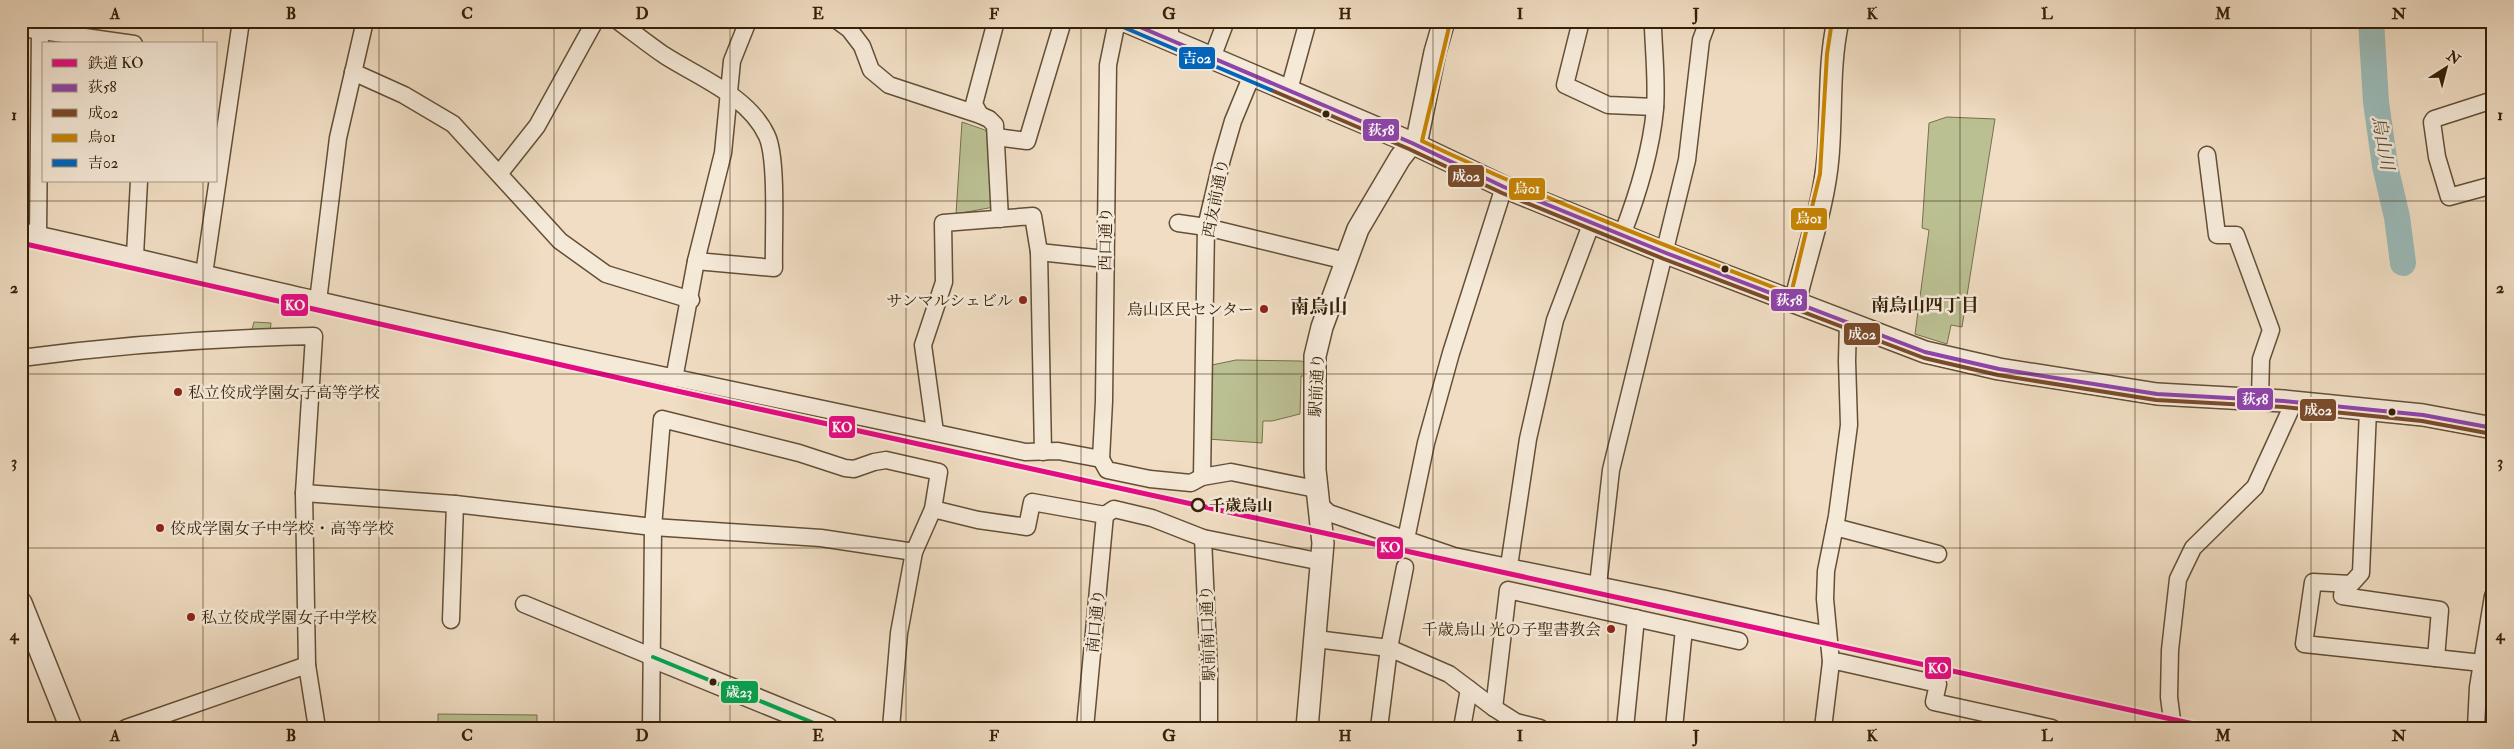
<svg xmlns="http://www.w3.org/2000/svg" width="2514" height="749" font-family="'IM FELL Double Pica','Noto Serif JP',serif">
	<rect width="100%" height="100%" fill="#f0ddc3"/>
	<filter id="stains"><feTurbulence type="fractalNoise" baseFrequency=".004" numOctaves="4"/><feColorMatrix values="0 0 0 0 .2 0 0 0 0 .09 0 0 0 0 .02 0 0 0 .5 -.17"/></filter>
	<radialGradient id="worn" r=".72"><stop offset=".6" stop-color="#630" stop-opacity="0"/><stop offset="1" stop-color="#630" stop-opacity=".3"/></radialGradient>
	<g fill="#bbc092" stroke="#78704c">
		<path d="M 1947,117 L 1995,119 L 1962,327 L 1951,325 L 1947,344 L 1915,334 L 1929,230 L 1922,228 L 1929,123 Z"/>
		<path d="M 962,122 L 985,130 L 992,138 L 994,207 L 956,214 Z"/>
		<path d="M 254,322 L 271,323 L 270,332 L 251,333 Z"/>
		<path d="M 1236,360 L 1301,361 L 1310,365 L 1305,376 L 1301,376 L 1300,414 L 1272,421 L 1263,421 L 1262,443 L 1208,439 L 1212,365 Z"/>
		<path d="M 438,714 L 537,715 L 537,728 L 438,728 Z"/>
	</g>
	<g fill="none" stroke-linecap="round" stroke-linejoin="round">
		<path stroke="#9bbbb9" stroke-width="26" d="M 2371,21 L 2376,102 L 2385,166 L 2397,217 L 2403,263"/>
		<defs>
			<g id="minor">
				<path d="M 618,21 C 633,32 648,44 664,55 C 698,77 749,96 767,136 C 778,160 773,239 774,268 L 696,261"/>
				<path d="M 838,21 L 849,29 L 862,46 L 871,70 L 889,85 L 980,115 L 989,119 L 995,125 L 1000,219"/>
				<path d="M 1581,21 L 1565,85 L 1608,105 L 1655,107"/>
				<path d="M 21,28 L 134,44"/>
				<path d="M 1170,40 L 1170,21"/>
				<path d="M 1212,58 L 1226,21"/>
				<path d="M 353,72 L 404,95 L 453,124 L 560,241 L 606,274 L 691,300"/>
				<path d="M 1289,90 L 1308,21"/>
				<path d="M 2493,100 L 2434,119 L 2432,122 L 2437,157 L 2449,197 L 2493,185"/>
				<path d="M 980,115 L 974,104 L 996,21"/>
				<path d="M 996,137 L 1027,141 L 1063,21"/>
				<path d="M 2207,155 L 2217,235 L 2236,235 L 2271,330 L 2261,359 L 2260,398"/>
				<path d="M 499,174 L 537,126 L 595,21"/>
				<path d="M 1178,223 L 1206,227 L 1346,261"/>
				<path d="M 21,231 C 121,252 219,278 318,300 C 553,354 790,401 1025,452 L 1058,451 L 1101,459"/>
				<path d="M 38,234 L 40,30"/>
				<path d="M 1622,235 C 1638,194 1651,152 1655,109 C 1657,82 1654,54 1653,28 L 1655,21"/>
				<path d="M 1039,252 L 1105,259"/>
				<path d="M 135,255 L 139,181"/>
				<path d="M 204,274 L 241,21"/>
				<path d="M 318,301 L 338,138 L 365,21"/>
				<path d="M 21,358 C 119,345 216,338 314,336 L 304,493 L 307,665 L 317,728"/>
				<path d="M 674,379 L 696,261 L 723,153 L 732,61 L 748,21"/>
				<path d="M 2368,410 L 2361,573 L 2351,584 L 2313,582 L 2304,644 L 2482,663"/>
				<path d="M 935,432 L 923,345 L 944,282 L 943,223 L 1033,216 L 1039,252 L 1043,452"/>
				<path d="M 1101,459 L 1104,401 L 1108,65 L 1117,21"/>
				<path d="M 1101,459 L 1107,470 L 1150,479 L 1191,483 L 1202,477 L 1231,472 L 1316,489"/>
				<path d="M 1202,477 L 1206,227 L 1222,159 L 1233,121 L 1252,75"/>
				<path d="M 304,493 L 455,504 L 653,527 L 821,538 L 914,552"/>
				<path d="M 1317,498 L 1321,506 L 1329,513 L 1454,556 L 1666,599 L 1828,635"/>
				<path d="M 933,509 L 978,520 L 1027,527 L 1032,502 L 1105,515 L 1114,509 L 1152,518 L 1203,538 L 1322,562"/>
				<path d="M 1835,527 L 1938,554"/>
				<path d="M 1203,538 L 1209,670 L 1209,728"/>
				<path d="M 1406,539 L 1426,443 L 1451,353 L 1504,187"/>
				<path d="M 1509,566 L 1528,439 L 1555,320 L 1592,222"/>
				<path d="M 2344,584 L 2342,596 L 2440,610 L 2436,658"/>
				<path d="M 1598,585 L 1611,470 L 1687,160 L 1701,40 L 1708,21"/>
				<path d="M 524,604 L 653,657"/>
				<path d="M 451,620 L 455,504"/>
				<path d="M 1316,639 L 1389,648 L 1449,674 L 1494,708 L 1516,722 L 1540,728"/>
				<path d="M 1831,662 L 1840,662 L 1938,684 L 1934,702 L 2052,728"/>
				<path d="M 1494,708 L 1508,590 L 1739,641"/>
				<path d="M 126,728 L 307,665"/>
				<path d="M 651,728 L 653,527 L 662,419 L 799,453 L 845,468 L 854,469 L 874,462 L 886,460 L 939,472 L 933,509 L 914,552 L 899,633 L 891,728"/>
				<path d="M 1085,728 L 1105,515"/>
				<path d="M 1379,728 L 1389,648 L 1405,567"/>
				<path d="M 1462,728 L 1469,689"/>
				<path d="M 1625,728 L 1636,618"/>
				<path d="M 1674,728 L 1684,629"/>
				<path d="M 1823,728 L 1831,662 L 1825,599 L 1826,571 L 1837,516 L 1849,425 L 1847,361 L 1848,322"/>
				<path d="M 2173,728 L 2169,697 L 2170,650 L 2178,579 L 2193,548 L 2255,487 L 2294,402"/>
				<path d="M 2476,728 L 2478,687 L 2493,596"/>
			</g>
			<g id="tertiary">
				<path d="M 1125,21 L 1412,143 L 1504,187 L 1666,253 L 1925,352 L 1999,369 L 2157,394 L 2284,401 L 2423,415 L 2493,428"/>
				<path d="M 1795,302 C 1806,255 1824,206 1828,157 C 1832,112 1828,66 1838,21"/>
				<path d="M 21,603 L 71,728"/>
				<path d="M 653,657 L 827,728"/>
				<path d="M 1307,728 L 1323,543 L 1315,470 L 1315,356 L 1322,327 L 1358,229 L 1400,158 L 1418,135 L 1435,52 L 1444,21"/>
			</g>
		</defs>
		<use href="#minor" stroke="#644f36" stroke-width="19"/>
		<use href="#tertiary" stroke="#644f36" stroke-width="24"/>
		<use href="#minor" stroke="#f5e9d8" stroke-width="16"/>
		<use href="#tertiary" stroke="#f5e9d8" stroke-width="21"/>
		<defs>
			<path id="bus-1" d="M 1126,21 L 1412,143 L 1504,187 L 1666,253 L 1925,352 L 1999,369 L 2157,394 L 2284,401 L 2423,415 L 2493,428"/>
			<path id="bus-2" d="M 1271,90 L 1409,149 L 1502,193 L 1664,259 L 1924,358 L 1998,375 L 2156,400 L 2284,407 L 2422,421 L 2492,434"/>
			<path id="bus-3" d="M 1450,23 L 1422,141 C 1542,198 1666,246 1791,294 L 1820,174 L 1827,54 L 1832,21"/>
			<path id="bus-4" d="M 1123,27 L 1271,90"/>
			<path id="bus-5" d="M 653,657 L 826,728"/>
		</defs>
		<use href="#bus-1" stroke="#f5e9d8" stroke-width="8"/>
		<use href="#bus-2" stroke="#f5e9d8" stroke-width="8"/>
		<use href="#bus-3" stroke="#f5e9d8" stroke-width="8"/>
		<use href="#bus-4" stroke="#f5e9d8" stroke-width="8"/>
		<use href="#bus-5" stroke="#f5e9d8" stroke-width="8"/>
		<use href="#bus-1" stroke="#8e44ad" stroke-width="4"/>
		<use href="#bus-2" stroke="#7a4b2a" stroke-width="4"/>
		<use href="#bus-3" stroke="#c68402" stroke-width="4"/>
		<use href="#bus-4" stroke="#0065bd" stroke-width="4"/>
		<use href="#bus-5" stroke="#00a651" stroke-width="4"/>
		<defs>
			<path id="rail-1" d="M 21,243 L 668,389 L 2212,728"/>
		</defs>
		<use href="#rail-1" stroke="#f5e9d8" stroke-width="9"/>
		<use href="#rail-1" stroke="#e50b84" stroke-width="5"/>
	</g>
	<path fill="none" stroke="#352007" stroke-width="1" stroke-opacity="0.55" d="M 203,21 L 203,44M 379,21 L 379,728M 554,21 L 554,728M 730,21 L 730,728M 906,21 L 906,728M 1081,21 L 1081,728M 1257,21 L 1257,728M 1433,21 L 1433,728M 1608,21 L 1608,728M 1784,21 L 1784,728M 1960,21 L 1960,728M 2135,21 L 2135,728M 2311,21 L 2311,728M 203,181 L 203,728M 21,201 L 2493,201M 21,374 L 2493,374M 21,548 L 2493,548"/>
	<g fill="#352007" stroke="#f5e9d8" stroke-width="2">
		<circle cx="1326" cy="114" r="4.5"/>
		<circle cx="1725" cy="269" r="4.5"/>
		<circle cx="2392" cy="412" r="4.5"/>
		<circle cx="713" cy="682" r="4.5"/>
	</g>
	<g fill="#8f2418" stroke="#f5e9d8" stroke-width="2">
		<circle cx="1023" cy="300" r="5"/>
		<circle cx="1264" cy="309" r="5"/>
		<circle cx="178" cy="392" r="5"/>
		<circle cx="160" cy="528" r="5"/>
		<circle cx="191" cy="617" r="5"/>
		<circle cx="1611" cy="629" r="5"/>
	</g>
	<circle fill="#f5e9d8" stroke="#352007" stroke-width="2.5" cx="1198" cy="505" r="6"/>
	<g text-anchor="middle" stroke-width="5" stroke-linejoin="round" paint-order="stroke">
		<g font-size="16" fill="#352007" stroke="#f5e9d8">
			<text transform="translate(1215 198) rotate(-79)" y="6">西友前通り</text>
			<text transform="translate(1105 239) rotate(-89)" y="6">西口通り</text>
			<text transform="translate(1316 385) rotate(-87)" y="6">駅前通り</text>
			<text transform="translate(1095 621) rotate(-84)" y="6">南口通り</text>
			<text transform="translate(1207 633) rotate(-92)" y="6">駅前南口通り</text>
		</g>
		<g font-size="16" fill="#352007" stroke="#f5e9d8" text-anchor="end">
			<text x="1013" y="306">サンマルシェビル</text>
			<text x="1254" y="315">烏山区民センター</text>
			<text x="188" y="398" text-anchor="start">私立佼成学園女子高等学校</text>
			<text x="170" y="534" text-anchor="start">佼成学園女子中学校・高等学校</text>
			<text x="201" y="623" text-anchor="start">私立佼成学園女子中学校</text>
			<text x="1601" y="635">千歳烏山 光の子聖書教会</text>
		</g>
		<g font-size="16" font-weight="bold" fill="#352007" stroke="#f5e9d8" text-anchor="start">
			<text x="1209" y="511">千歳烏山</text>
		</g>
		<g font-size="18" font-style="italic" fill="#544e3c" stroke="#f5e9d8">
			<text transform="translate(2383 143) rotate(80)" y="6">烏山川</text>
		</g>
		<g font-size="18" font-weight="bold" fill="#352007" stroke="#f5e9d8">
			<text x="1925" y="311">南烏山四丁目</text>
		</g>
		<g font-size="19" font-weight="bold" fill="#352007" stroke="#f5e9d8">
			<text x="1319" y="313">南烏山</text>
		</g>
	</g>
	<g stroke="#f5e9d8" stroke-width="2">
		<rect x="1178" y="46" width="38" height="24" rx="5" fill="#0065bd"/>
		<rect x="1362" y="118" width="38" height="24" rx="5" fill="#8e44ad"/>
		<rect x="1447" y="164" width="38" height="24" rx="5" fill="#7a4b2a"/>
		<rect x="1508" y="177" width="38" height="24" rx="5" fill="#c68402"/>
		<rect x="1790" y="207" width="38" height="24" rx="5" fill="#c68402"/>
		<rect x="1770" y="288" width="38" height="24" rx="5" fill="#8e44ad"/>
		<rect x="280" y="293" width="29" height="24" rx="5" fill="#e50b84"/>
		<rect x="1843" y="322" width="38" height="24" rx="5" fill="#7a4b2a"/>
		<rect x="2236" y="387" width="38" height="24" rx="5" fill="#8e44ad"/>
		<rect x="2299" y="398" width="38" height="24" rx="5" fill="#7a4b2a"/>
		<rect x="828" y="415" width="28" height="24" rx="5" fill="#e50b84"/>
		<rect x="1376" y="536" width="28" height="24" rx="5" fill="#e50b84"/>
		<rect x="1924" y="656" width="28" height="24" rx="5" fill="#e50b84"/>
		<rect x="720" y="680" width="39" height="24" rx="5" fill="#00a651"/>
	</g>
	<g font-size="14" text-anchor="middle" font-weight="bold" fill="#fff">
		<text x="1197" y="63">吉02</text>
		<text x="1381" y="135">荻58</text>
		<text x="1466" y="181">成02</text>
		<text x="1527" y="193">烏01</text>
		<text x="1809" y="223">烏01</text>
		<text x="1789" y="305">荻58</text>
		<text x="295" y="310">KO</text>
		<text x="1862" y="339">成02</text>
		<text x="2255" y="404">荻58</text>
		<text x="2318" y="415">成02</text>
		<text x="842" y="432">KO</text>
		<text x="1390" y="552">KO</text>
		<text x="1938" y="673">KO</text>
		<text x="739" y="697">歳23</text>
	</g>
	<rect width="2514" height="749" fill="none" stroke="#f0ddc3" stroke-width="55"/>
	<rect x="42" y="42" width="175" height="140" fill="#f5e9d8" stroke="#a89984"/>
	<rect x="52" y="59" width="25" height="8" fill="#e50b84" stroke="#a89984"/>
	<text x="88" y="68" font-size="15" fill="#352007">鉄道 KO</text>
	<rect x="52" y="84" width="25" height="8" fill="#8e44ad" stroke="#a89984"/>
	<text x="88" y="92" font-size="15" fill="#352007">荻58</text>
	<rect x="52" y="109" width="25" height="8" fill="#7a4b2a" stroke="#a89984"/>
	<text x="88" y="118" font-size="15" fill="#352007">成02</text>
	<rect x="52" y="134" width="25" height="8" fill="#c68402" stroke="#a89984"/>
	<text x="88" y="142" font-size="15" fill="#352007">烏01</text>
	<rect x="52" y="159" width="25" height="8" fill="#0065bd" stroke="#a89984"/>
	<text x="88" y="168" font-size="15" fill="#352007">吉02</text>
	<g transform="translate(2446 68) rotate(36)" stroke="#f5e9d8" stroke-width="4" paint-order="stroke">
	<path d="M0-4L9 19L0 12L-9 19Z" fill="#352007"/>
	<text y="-8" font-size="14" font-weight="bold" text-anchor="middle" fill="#352007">N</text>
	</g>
	<rect x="28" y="28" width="2458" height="694" fill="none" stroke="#352007" stroke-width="2"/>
	<g font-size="16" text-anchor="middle" font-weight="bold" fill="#352007">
		<text x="115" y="19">A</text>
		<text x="291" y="19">B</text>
		<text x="467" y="19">C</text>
		<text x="642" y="19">D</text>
		<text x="818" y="19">E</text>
		<text x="994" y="19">F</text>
		<text x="1169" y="19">G</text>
		<text x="1345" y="19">H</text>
		<text x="1520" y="19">I</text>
		<text x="1696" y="19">J</text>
		<text x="1872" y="19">K</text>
		<text x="2047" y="19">L</text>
		<text x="2223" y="19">M</text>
		<text x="2399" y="19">N</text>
		<text x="14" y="120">1</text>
		<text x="2500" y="120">1</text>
		<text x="14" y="293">2</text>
		<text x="2500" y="293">2</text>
		<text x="14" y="467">3</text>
		<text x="2500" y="467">3</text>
		<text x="14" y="640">4</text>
		<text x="2500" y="640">4</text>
		<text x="115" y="741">A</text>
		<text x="291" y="741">B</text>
		<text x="467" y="741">C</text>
		<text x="642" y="741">D</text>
		<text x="818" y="741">E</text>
		<text x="994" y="741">F</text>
		<text x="1169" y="741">G</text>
		<text x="1345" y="741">H</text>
		<text x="1520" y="741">I</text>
		<text x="1696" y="741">J</text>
		<text x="1872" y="741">K</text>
		<text x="2047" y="741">L</text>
		<text x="2223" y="741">M</text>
		<text x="2399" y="741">N</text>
	</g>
	<rect width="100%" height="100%" filter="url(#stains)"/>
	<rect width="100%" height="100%" fill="url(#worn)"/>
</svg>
